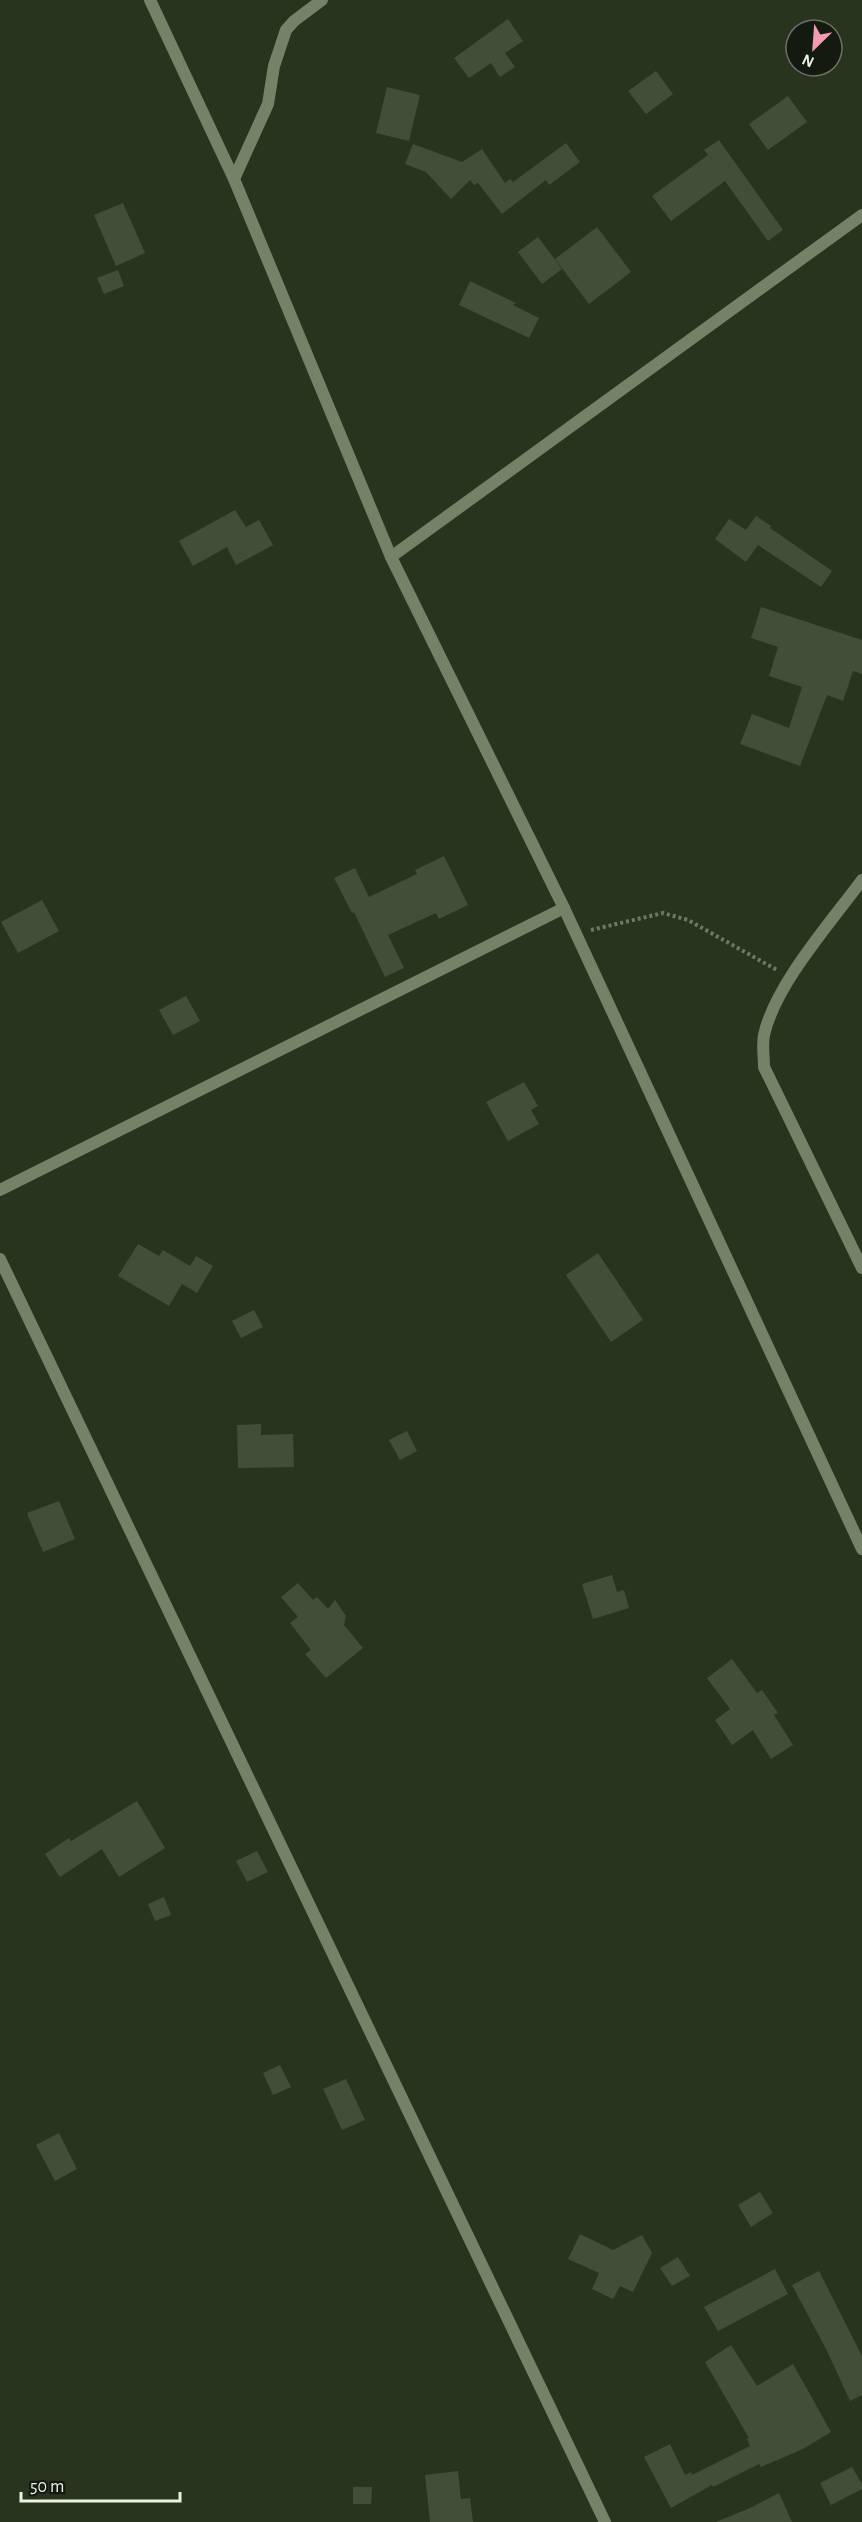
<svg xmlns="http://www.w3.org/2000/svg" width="862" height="2522" font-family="'Alegreya Sans',sans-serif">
	<rect width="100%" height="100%" fill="#29341f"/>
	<g fill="#434e39">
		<path d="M 508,19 L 523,41 L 505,53 L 515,67 L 500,77 L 491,63 L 469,78 L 454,58 Z"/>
		<path d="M 656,71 L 673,94 L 646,114 L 628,91 Z"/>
		<path d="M 387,87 L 420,95 L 409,141 L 376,133 Z"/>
		<path d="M 788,96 L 807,122 L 768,150 L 749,124 Z"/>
		<path d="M 719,140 L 783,230 L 768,241 L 725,181 L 671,221 L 652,196 L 708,155 L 704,150 Z"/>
		<path d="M 566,143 L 580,162 L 549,185 L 546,180 L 502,214 L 478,183 L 474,185 L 470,180 L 451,199 L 426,172 L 405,164 L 413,144 L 462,162 L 482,149 L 505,183 L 510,179 L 513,182 Z"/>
		<path d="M 123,203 L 145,253 L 116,266 L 94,215 Z"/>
		<path d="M 597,227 L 631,272 L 589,304 L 555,259 Z"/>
		<path d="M 538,237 L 562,269 L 542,284 L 518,252 Z"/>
		<path d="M 118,270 L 124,286 L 104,294 L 97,278 Z"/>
		<path d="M 470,281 L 516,303 L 513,305 L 539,318 L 529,338 L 459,305 Z"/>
		<path d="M 235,510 L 246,527 L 259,520 L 273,545 L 236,565 L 227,547 L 193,566 L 179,541 Z"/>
		<path d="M 756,516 L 771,526 L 770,528 L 832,571 L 821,587 L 758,545 L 746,562 L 715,539 L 729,519 L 746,530 Z"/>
		<path d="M 761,607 L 862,640 L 862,674 L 853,671 L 843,701 L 827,695 L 800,766 L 740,744 L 752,714 L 789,728 L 802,687 L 769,676 L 778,647 L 751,638 Z"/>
		<path d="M 444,856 L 468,905 L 439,919 L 436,913 L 388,935 L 404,968 L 385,977 L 354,912 L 352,913 L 334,878 L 355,868 L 369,897 L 417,874 L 415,870 Z"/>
		<path d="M 42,900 L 59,931 L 18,953 L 1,922 Z"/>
		<path d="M 186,996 L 200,1021 L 173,1035 L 159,1010 Z"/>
		<path d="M 524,1082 L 538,1106 L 531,1110 L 539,1124 L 508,1141 L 486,1102 Z"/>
		<path d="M 138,1244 L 159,1256 L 163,1250 L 190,1266 L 196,1256 L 213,1266 L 197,1293 L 182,1284 L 169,1306 L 118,1276 Z"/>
		<path d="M 598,1253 L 643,1320 L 611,1342 L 566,1275 Z"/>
		<path d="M 254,1310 L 263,1327 L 241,1338 L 232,1321 Z"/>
		<path d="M 261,1424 L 261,1435 L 293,1434 L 294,1467 L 238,1468 L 237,1425 Z"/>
		<path d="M 407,1431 L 417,1451 L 400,1460 L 389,1440 Z"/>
		<path d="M 59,1501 L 75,1539 L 43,1552 L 27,1513 Z"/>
		<path d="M 612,1575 L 617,1592 L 624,1590 L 629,1608 L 593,1619 L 582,1584 Z"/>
		<path d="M 298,1583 L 313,1600 L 317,1597 L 328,1609 L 335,1600 L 346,1616 L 344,1625 L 363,1648 L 326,1678 L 305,1654 L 311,1650 L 290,1623 L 298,1617 L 281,1597 Z"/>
		<path d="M 732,1659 L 757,1693 L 762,1690 L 778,1713 L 774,1715 L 793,1745 L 771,1759 L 753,1730 L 732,1745 L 715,1720 L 730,1709 L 707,1678 Z"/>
		<path d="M 137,1801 L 165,1848 L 119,1877 L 102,1849 L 60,1877 L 45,1854 L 69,1838 L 71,1841 Z"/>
		<path d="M 257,1851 L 268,1872 L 247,1882 L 236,1861 Z"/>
		<path d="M 164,1897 L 171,1915 L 155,1921 L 148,1904 Z"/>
		<path d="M 280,2065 L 291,2087 L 273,2095 L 263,2073 Z"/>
		<path d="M 346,2079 L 365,2120 L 342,2130 L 323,2089 Z"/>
		<path d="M 59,2133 L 77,2169 L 55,2181 L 36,2145 Z"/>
		<path d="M 760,2192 L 773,2213 L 751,2227 L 738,2205 Z"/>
		<path d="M 580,2234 L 613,2250 L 642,2235 L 652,2253 L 633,2292 L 620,2286 L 613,2299 L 592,2289 L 599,2273 L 568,2259 Z"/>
		<path d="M 678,2257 L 690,2276 L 672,2286 L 660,2268 Z"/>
		<path d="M 775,2269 L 788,2294 L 718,2331 L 704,2307 Z"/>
		<path d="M 819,2271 L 862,2356 L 862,2395 L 850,2401 L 827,2351 L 792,2285 Z"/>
		<path d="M 731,2345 L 757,2386 L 793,2364 L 831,2432 L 803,2449 L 761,2467 L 759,2464 L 713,2487 L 712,2485 L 671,2508 L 644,2457 L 670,2444 L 685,2475 L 691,2472 L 692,2475 L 750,2446 L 747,2439 L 749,2438 L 705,2362 Z"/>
		<path d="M 852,2467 L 862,2484 L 862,2489 L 831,2505 L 820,2483 Z"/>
		<path d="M 458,2471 L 461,2499 L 470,2498 L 473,2522 L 430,2522 L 425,2475 Z"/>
		<path d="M 353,2487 L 372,2487 L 371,2504 L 353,2504 Z"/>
		<path d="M 779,2493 L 792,2522 L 716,2522 L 750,2508 Z"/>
	</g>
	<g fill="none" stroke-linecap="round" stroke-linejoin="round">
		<path stroke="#6e7866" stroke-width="4" stroke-dasharray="3 3" stroke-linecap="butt" d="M 591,930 L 663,913 L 688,920 L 777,970"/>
		<g stroke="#748268" stroke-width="12">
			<path d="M 150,0 L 234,179 L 391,557 L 564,908 L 862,1549"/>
			<path d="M 234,179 L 268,104 L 274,66 L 286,30 L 294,21 L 322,0"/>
			<path d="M 391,557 L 862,215"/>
			<path d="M 862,880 C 831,922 775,985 764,1035 C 762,1045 764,1056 764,1067 L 862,1268"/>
			<path d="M 0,1190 L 564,908"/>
			<path d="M 0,1259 L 605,2522"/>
		</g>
	</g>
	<g transform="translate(814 48) rotate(205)"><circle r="28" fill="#151a11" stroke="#6a7066" stroke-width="1.5"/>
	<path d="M0-4.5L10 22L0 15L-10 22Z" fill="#f39aac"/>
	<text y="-9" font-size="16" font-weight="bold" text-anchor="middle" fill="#eaf2e5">N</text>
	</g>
	<path d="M21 2492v9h159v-9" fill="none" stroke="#eaf2e5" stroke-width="3"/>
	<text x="30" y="2492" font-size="18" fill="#eaf2e5" stroke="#151a11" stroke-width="4.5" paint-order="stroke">50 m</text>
</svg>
